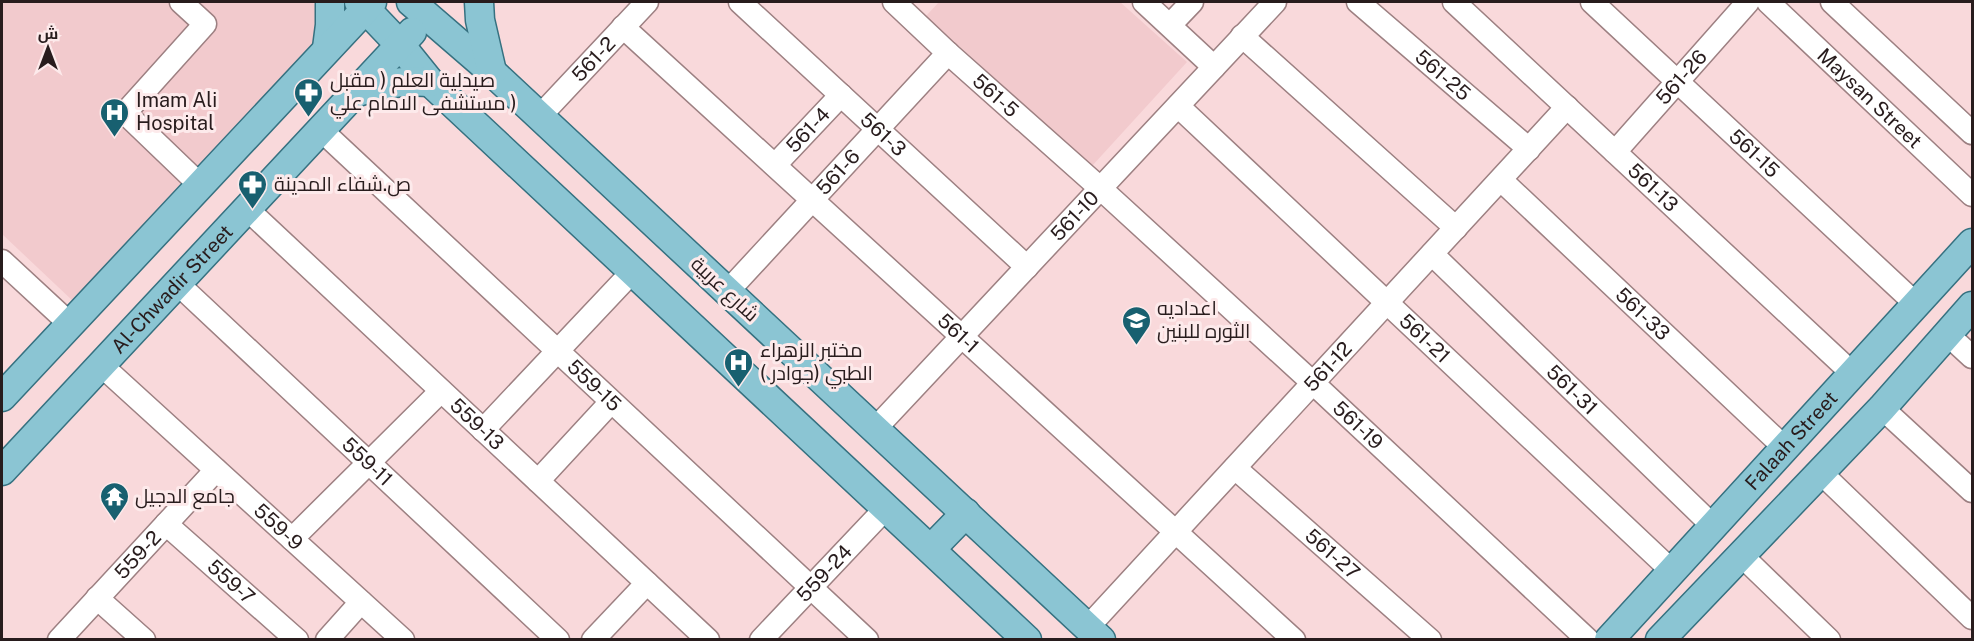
<svg xmlns="http://www.w3.org/2000/svg" width="1974" height="641" font-family="'Public Sans',Cairo,sans-serif">
	<rect width="100%" height="100%" fill="#f9d9db"/>
	<g fill="#f2cacd">
		<path d="M 2,2 L 312,2 L 319,8 L 319,41 L 74,302 L 2,234 Z"/>
		<path d="M 939,2 L 1120,2 L 1187,62 L 1092,166 L 926,16 Z"/>
	</g>
	<g fill="none" stroke-linecap="round" stroke-linejoin="round">
		<defs>
			<g id="minor">
				<path d="M 181,2 L 205,24 L 125,113 L 200,185"/>
				<path id="s1" d="M 740,2 L 1027,267"/>
				<path id="s2" d="M 894,2 L 948,53 L 1100,188 L 1313,383 L 1588,640"/>
				<path d="M 1144,2 L 1214,67"/>
				<path id="s3" d="M 1358,2 L 1529,149"/>
				<path id="s4" d="M 1454,2 L 1852,373"/>
				<path id="s5" d="M 1592,2 L 1916,304"/>
				<path id="s6" d="M 1768,2 L 1972,195"/>
				<path d="M 1832,2 L 1972,133"/>
				<path d="M 1170,25 L 1192,2"/>
				<path id="s7" d="M 623,27 L 1294,640"/>
				<path d="M 1242,36 L 1456,228"/>
				<path id="s8" d="M 1178,106 L 1672,571"/>
				<path id="s9" d="M 540,116 L 647,2"/>
				<path id="s10" d="M 321,130 L 867,640"/>
				<path id="s11" d="M 1615,152 L 1748,2"/>
				<path id="s12" d="M 775,165 L 841,95"/>
				<path id="s13" d="M 1501,180 L 1786,449"/>
				<path id="s14" d="M 247,209 L 708,640"/>
				<path id="s15" d="M 1432,254 L 1713,526"/>
				<path d="M 2,261 L 70,324"/>
				<path id="s16" d="M 177,283 L 558,640"/>
				<path id="s17" d="M 728,291 L 948,53"/>
				<path d="M 1947,334 L 1972,357"/>
				<path id="s18" d="M 101,365 L 403,640"/>
				<path d="M 1882,408 L 1972,491"/>
				<path id="s19" d="M 875,429 L 1275,2"/>
				<path d="M 483,430 L 633,271"/>
				<path id="s20" d="M 1235,468 L 1430,640"/>
				<path d="M 1820,472 L 1972,618"/>
				<path d="M 538,481 L 611,402"/>
				<path id="s21" d="M 166,524 L 297,640"/>
				<path d="M 292,539 L 441,391"/>
				<path d="M 1741,555 L 1829,640"/>
				<path d="M 97,598 L 144,640"/>
				<path id="s22" d="M 1088,627 L 1567,107"/>
				<path id="s23" d="M 59,640 L 216,470"/>
				<path d="M 327,640 L 361,602"/>
				<path d="M 593,640 L 647,583"/>
				<path id="s24" d="M 761,640 L 886,508"/>
			</g>
			<g id="major">
				<path d="M 359,2 L 401,46 L 430,82 L 1027,640"/>
				<path d="M 411,2 L 492,72 L 1101,640"/>
				<path d="M 479,2 L 480,20 L 492,72"/>
				<path d="M 327,48 L 330,25 L 330,2"/>
				<path d="M 358,92 C 382,83 404,80 430,82"/>
				<path d="M 2,397 L 372,2"/>
				<path id="s25" d="M 2,471 L 412,32"/>
				<path d="M 931,549 L 966,513"/>
				<path id="s26" d="M 1609,640 L 1972,243"/>
				<path d="M 1660,640 L 1882,408 L 1972,306"/>
			</g>
		</defs>
		<use href="#minor" stroke="#9d8082" stroke-width="25"/>
		<use href="#major" stroke="#367180" stroke-width="31"/>
		<use href="#minor" stroke="#fff" stroke-width="22"/>
		<use href="#major" stroke="#8bc5d3" stroke-width="28"/>
	</g>
	<defs>
		<symbol id="pharmacy-pin" viewBox="-11 -11 22 30"><path d="M0 17L-7.5 6A9.5 9.5 0 1 1 7.5 6Z" fill="#186070" stroke="#fdeaeb"/><path d="M-2-6h4v4h4v4h-4v4h-4v-4h-4v-4h4Z" fill="#fff"/></symbol>
		<symbol id="hospital-pin" viewBox="-11 -11 22 30"><path d="M0 17L-7.5 6A9.5 9.5 0 1 1 7.5 6Z" fill="#186070" stroke="#fdeaeb"/><path d="M-5-5h3v3.5h4V-5h3V5h-3V1.5h-4V5h-3Z" fill="#fff"/></symbol>
		<symbol id="school-pin" viewBox="-11 -11 22 30"><path d="M0 17L-7.5 6A9.5 9.5 0 1 1 7.5 6Z" fill="#186070" stroke="#fdeaeb"/><path d="M0-5L7-2L0 1L-7-2ZM-4 1L0 2.5L4 1V4Q0 6-4 4Z" fill="#fff"/></symbol>
		<symbol id="temple-pin" viewBox="-11 -11 22 30"><path d="M0 17L-7.5 6A9.5 9.5 0 1 1 7.5 6Z" fill="#186070" stroke="#fdeaeb"/><path d="M0-6L5-2H3V0L6.5 2.5H4V6H1.5V3h-3V6H-4V2.5H-6.5L-3 0V-2H-5Z" fill="#fff"/></symbol>
	</defs>
	<g fill-rule="evenodd">
		<use href="#pharmacy-pin" x="292" y="76" width="33" height="45"/>
		<use href="#hospital-pin" x="98" y="96" width="33" height="45"/>
		<use href="#pharmacy-pin" x="236" y="168" width="33" height="45"/>
		<use href="#school-pin" x="1120" y="304" width="33" height="45"/>
		<use href="#hospital-pin" x="722" y="346" width="33" height="45"/>
		<use href="#temple-pin" x="98" y="480" width="33" height="45"/>
	</g>
	<g text-anchor="middle" stroke-width="6" stroke-linejoin="round" paint-order="stroke">
		<g font-size="20" fill="#281c1d" stroke="#fdeaeb">
			<text dy="7" stroke="none"><textPath href="#s9" startOffset="78">561-2</textPath></text>
			<text dy="7" stroke="none"><textPath href="#s3" startOffset="112">561-25</textPath></text>
			<text dy="7" stroke="none"><textPath href="#s11" startOffset="100">561-26</textPath></text>
			<text dy="7" stroke="none"><textPath href="#s2" startOffset="138">561-5</textPath></text>
			<text dy="7" stroke="none"><textPath href="#s6" startOffset="140">Maysan Street</textPath></text>
			<text dy="7" stroke="none"><textPath href="#s12" startOffset="48">561-4</textPath></text>
			<text dy="7" stroke="none"><textPath href="#s1" startOffset="195">561-3</textPath></text>
			<text dy="7" stroke="none"><textPath href="#s5" startOffset="222">561-15</textPath></text>
			<text dy="7" stroke="none"><textPath href="#s17" startOffset="162">561-6</textPath></text>
			<text dy="7" stroke="none"><textPath href="#s4" startOffset="272">561-13</textPath></text>
			<text dy="7" stroke="none"><textPath href="#s19" startOffset="292">561-10</textPath></text>
			<text dy="7" stroke="none"><textPath href="#s25" startOffset="249">Al-Chwadir Street</textPath></text>
			<text transform="translate(725 289) rotate(43)" y="7">شارع عربية</text>
			<text dy="7" stroke="none"><textPath href="#s13" startOffset="195">561-33</textPath></text>
			<text dy="7" stroke="none"><textPath href="#s7" startOffset="454">561-1</textPath></text>
			<text dy="7" stroke="none"><textPath href="#s8" startOffset="339">561-21</textPath></text>
			<text dy="7" stroke="none"><textPath href="#s22" startOffset="354">561-12</textPath></text>
			<text dy="7" stroke="none"><textPath href="#s10" startOffset="374">559-15</textPath></text>
			<text dy="7" stroke="none"><textPath href="#s15" startOffset="195">561-31</textPath></text>
			<text dy="7" stroke="none"><textPath href="#s14" startOffset="315">559-13</textPath></text>
			<text dy="7" stroke="none"><textPath href="#s2" startOffset="628">561-19</textPath></text>
			<text dy="7" stroke="none"><textPath href="#s26" startOffset="270">Falaah Street</textPath></text>
			<text dy="7" stroke="none"><textPath href="#s16" startOffset="261">559-11</textPath></text>
			<text dy="7" stroke="none"><textPath href="#s18" startOffset="240">559-9</textPath></text>
			<text dy="7" stroke="none"><textPath href="#s20" startOffset="130">561-27</textPath></text>
			<text dy="7" stroke="none"><textPath href="#s23" startOffset="116">559-2</textPath></text>
			<text dy="7" stroke="none"><textPath href="#s24" startOffset="92">559-24</textPath></text>
			<text dy="7" stroke="none"><textPath href="#s21" startOffset="87">559-7</textPath></text>
		</g>
		<g font-size="20" fill="#281c1d" stroke="#fdeaeb" text-anchor="start">
			<text x="330" y="87">صيدلية العلم ( مقبل<tspan x="330" dy="23">مستشفى الامام علي )</tspan></text>
			<text x="136" y="107">Imam Ali<tspan x="136" dy="23">Hospital</tspan></text>
			<text x="274" y="191">ص.شفاء المدينة</text>
			<text x="1157" y="315">اعداديه<tspan x="1157" dy="23">الثوره للبنين</tspan></text>
			<text x="760" y="357">مختبر الزهراء<tspan x="760" dy="23">الطبي (جوادر )</tspan></text>
			<text x="135" y="503">جامع الدجيل</text>
		</g>
	</g>
	<rect width="1974" height="641" fill="none" stroke="#281c1d" stroke-width="6"/>
	<g transform="translate(48 48)" stroke="#fdeaeb" stroke-width="4.5" paint-order="stroke">
	<path d="M0-4.5L10 22L0 15L-10 22Z" fill="#281c1d"/>
	<text y="-9" font-size="16" font-weight="bold" text-anchor="middle" fill="#281c1d">ش</text>
	</g>
</svg>
